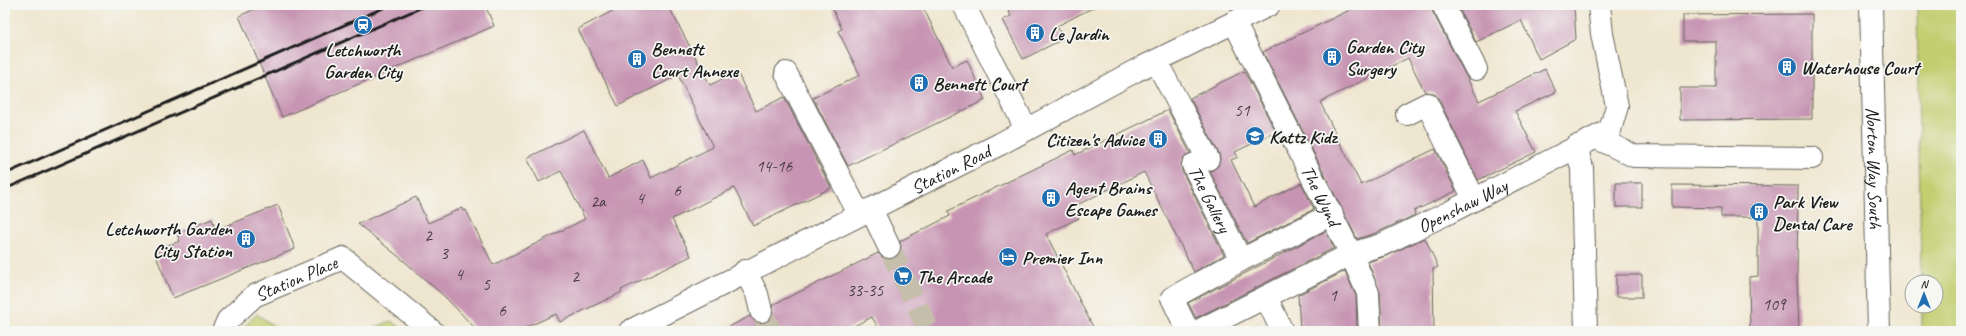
<svg xmlns="http://www.w3.org/2000/svg" width="1966" height="336" font-family="Caveat,sans-serif">
	<rect width="100%" height="100%" fill="#f6f6f2"/>
	<filter id="ink" filterUnits="userSpaceOnUse"><feTurbulence type="fractalNoise" baseFrequency=".025" numOctaves="2"/><feDisplacementMap in="SourceGraphic" scale="8" xChannelSelector="R" yChannelSelector="G"/><feConvolveMatrix kernelMatrix="1 2 1 2 8 2 1 2 1" color-interpolation-filters="sRGB"/></filter>
	<filter id="wash" filterUnits="userSpaceOnUse"><feTurbulence type="fractalNoise" baseFrequency=".012" numOctaves="4" result="noise"/><feDisplacementMap in="SourceGraphic" scale="16" xChannelSelector="R" yChannelSelector="G"/><feGaussianBlur stdDeviation="0.9" result="paint"/><feColorMatrix in="noise" values="0 0 0 0 0 0 0 0 0 0 0 0 0 0 0 0 0 1.4 0 .05"/><feComposite in="paint" operator="in"/></filter>
	<g filter="url(#wash)">
		<rect width="100%" height="100%" fill="#efe6cf"/>
		<g fill="#c2ce70" stroke="#6f7546">
			<path d="M 1917,5 L 1961,5 L 1961,331 L 1922,331 L 1922,306 L 1936,306 L 1936,282 L 1921,282 Z"/>
			<path d="M 257,314 L 281,331 L 240,331 Z"/>
			<path d="M 391,321 L 405,331 L 366,331 Z"/>
		</g>
		<g id="blocks">
			<g fill="#c795b3">
				<path d="M 264,5 L 485,5 L 494,26 L 282,117 L 239,16 Z"/>
				<path d="M 624,5 L 668,5 L 710,85 L 737,72 L 756,111 L 784,97 L 831,188 L 753,226 L 734,188 L 672,219 L 691,256 L 621,290 L 622,292 L 560,322 L 556,314 L 518,331 L 478,331 L 445,297 L 403,260 L 358,224 L 416,197 L 428,223 L 462,208 L 463,211 L 466,210 L 493,265 L 585,219 L 561,171 L 539,182 L 527,158 L 584,130 L 608,178 L 643,160 L 651,178 L 713,147 L 678,75 L 618,106 L 578,29 Z"/>
				<path d="M 831,5 L 922,5 L 952,67 L 967,60 L 985,100 L 848,166 L 813,98 L 860,75 L 838,31 L 842,29 Z"/>
				<path d="M 1006,5 L 1098,5 L 1057,26 L 1063,39 L 1023,59 L 1003,20 L 1011,16 Z"/>
				<path d="M 1360,5 L 1431,5 L 1432,11 L 1479,101 L 1545,69 L 1556,92 L 1515,111 L 1536,152 L 1478,180 L 1438,98 L 1434,93 L 1425,92 L 1408,58 L 1320,102 L 1361,185 L 1435,149 L 1456,191 L 1414,211 L 1415,215 L 1376,233 L 1357,239 L 1263,52 Z"/>
				<path d="M 1457,5 L 1574,5 L 1576,39 L 1539,59 L 1521,20 L 1476,42 Z"/>
				<path d="M 1812,14 L 1812,119 L 1680,120 L 1680,88 L 1716,88 L 1716,41 L 1683,41 L 1683,15 Z"/>
				<path d="M 1244,71 L 1276,132 L 1235,152 L 1238,157 L 1231,160 L 1254,207 L 1301,183 L 1314,209 L 1247,243 L 1210,172 L 1218,166 L 1220,159 L 1219,154 L 1190,98 Z"/>
				<path d="M 1168,110 L 1190,153 L 1183,158 L 1181,164 L 1182,171 L 1224,255 L 1194,272 L 1144,172 L 1073,207 L 1079,218 L 1046,234 L 1095,331 L 880,331 L 872,317 L 844,331 L 721,331 L 750,316 L 757,323 L 764,323 L 769,320 L 773,315 L 772,305 L 832,276 L 878,253 L 882,257 L 888,259 L 895,258 L 899,254 L 901,248 L 900,241 L 950,216 L 948,211 L 1073,150 L 1075,155 Z"/>
				<rect x="1616" y="183" width="26" height="24"/>
				<path d="M 1672,185 L 1798,186 L 1797,276 L 1799,331 L 1750,331 L 1749,277 L 1758,276 L 1758,217 L 1721,217 L 1721,208 L 1672,207 Z"/>
				<path d="M 278,205 L 295,249 L 173,298 L 154,251 L 180,241 L 177,233 L 212,219 L 216,230 Z"/>
				<path d="M 1326,231 L 1334,248 L 1196,318 L 1188,303 Z"/>
				<path d="M 1425,238 L 1438,267 L 1433,269 L 1434,331 L 1382,331 L 1380,292 L 1368,262 L 1386,256 Z"/>
				<path d="M 1345,271 L 1356,296 L 1357,331 L 1300,331 L 1298,295 Z"/>
				<rect x="1616" y="275" width="26" height="22"/>
			</g>
		</g>
	</g>
	<g filter="url(#ink)">
		<use href="#blocks" fill-opacity="0" stroke="#66635b" stroke-width="1"/>
		<g fill="none" stroke-linecap="round" stroke-linejoin="round">
			<g stroke="#c5beab" stroke-width="22" stroke-dasharray="22 11" stroke-linecap="butt">
				<path d="M 889,247 L 929,331"/>
				<path d="M 761,311 L 771,331"/>
			</g>
			<defs>
				<g id="minor">
					<path d="M 964,5 L 1026,129"/>
					<path d="M 1443,5 L 1476,69"/>
					<path id="s1" d="M 1871,5 L 1879,331"/>
					<path id="s2" d="M 1234,22 L 1351,254 L 1368,293 L 1370,331"/>
					<path id="s3" d="M 1156,61 L 1208,159 L 1193,165 L 1241,260 L 1172,298 L 1188,331"/>
					<path d="M 786,73 L 859,214"/>
					<path d="M 1407,114 L 1427,104 L 1474,199"/>
					<path d="M 1597,138 L 1634,156 L 1812,158"/>
					<path d="M 1576,146 L 1582,168 L 1586,331"/>
					<path d="M 871,209 L 889,247"/>
					<path d="M 1241,260 L 1332,214"/>
					<path d="M 745,271 L 757,294 L 761,311"/>
					<path d="M 1266,297 L 1282,331"/>
					<path id="s4" d="M 223,331 L 228,320 L 254,296 L 343,258 L 432,331"/>
					<path id="s5" d="M 630,331 L 1000,144 L 1135,71 L 1269,5"/>
					<path id="s6" d="M 1198,331 L 1351,254 L 1381,245 L 1448,213 L 1610,130 L 1617,106 L 1602,34 L 1599,5"/>
				</g>
			</defs>
			<use href="#minor" stroke="#66635b" stroke-width="24"/>
			<use href="#minor" stroke="#fff" stroke-width="22"/>
			<g stroke="#1c1c1c" stroke-width="3">
				<path d="M 5,174 L 390,5"/>
				<path d="M 5,189 L 427,5"/>
			</g>
		</g>
	</g>
	<defs>
		<symbol id="station-disc" viewBox="-11 -11 22 22"><circle r="9.5" fill="#1f6fb2" stroke="#f6f6f2"/><path d="M-3-6H3Q5-6 5-4V2Q5 4 3 4L4.5 6H3L1.5 4h-3L-3 6H-4.5L-3 4Q-5 4-5 2V-4Q-5-6-3-6ZM-3.5-4v3h7v-3ZM-3.5 1v1.5H-2V1ZM2 1v1.5H3.5V1Z" fill="#fff"/></symbol>
		<symbol id="building-disc" viewBox="-11 -11 22 22"><circle r="9.5" fill="#1f6fb2" stroke="#f6f6f2"/><path d="M-4-6H4V6H1V3H-1V6H-4ZM-2.5-4.3h1.7v1.8h-1.7ZM.8-4.3h1.7v1.8H.8ZM-2.5-1h1.7V.8h-1.7ZM.8-1h1.7V.8H.8Z" fill="#fff"/></symbol>
		<symbol id="school-disc" viewBox="-11 -11 22 22"><circle r="9.5" fill="#1f6fb2" stroke="#f6f6f2"/><path d="M0-5L7-2L0 1L-7-2ZM-4 1L0 2.5L4 1V4Q0 6-4 4Z" fill="#fff"/></symbol>
		<symbol id="hotel-disc" viewBox="-11 -11 22 22"><circle r="9.5" fill="#1f6fb2" stroke="#f6f6f2"/><path d="M-6-4.5h1.5V1H6V5H4.5V3h-9V5H-6ZM-4 0a1.8 1.8 0 1 1 3.6 0ZM.5 0V-2.5h3Q6-2.5 6 0Z" fill="#fff"/></symbol>
		<symbol id="supermarket-disc" viewBox="-11 -11 22 22"><circle r="9.5" fill="#1f6fb2" stroke="#f6f6f2"/><path d="M-6-5.5h2.5l.6 2H6L4.5 2H-2.5L-4.4-4H-6ZM-1.5 3.2a1.3 1.3 0 1 0 .1 0ZM3 3.2a1.3 1.3 0 1 0 .1 0Z" fill="#fff"/></symbol>
	</defs>
	<g fill-rule="evenodd">
		<use href="#station-disc" x="352" y="14" width="22" height="22"/>
		<use href="#building-disc" x="1024" y="22" width="22" height="22"/>
		<use href="#building-disc" x="1321" y="46" width="22" height="22"/>
		<use href="#building-disc" x="626" y="48" width="22" height="22"/>
		<use href="#building-disc" x="1776" y="56" width="22" height="22"/>
		<use href="#building-disc" x="908" y="72" width="22" height="22"/>
		<use href="#school-disc" x="1244" y="125" width="22" height="22"/>
		<use href="#building-disc" x="1147" y="128" width="22" height="22"/>
		<use href="#building-disc" x="1040" y="187" width="22" height="22"/>
		<use href="#building-disc" x="1748" y="201" width="22" height="22"/>
		<use href="#building-disc" x="235" y="228" width="22" height="22"/>
		<use href="#hotel-disc" x="997" y="246" width="22" height="22"/>
		<use href="#supermarket-disc" x="892" y="265" width="22" height="22"/>
	</g>
	<g text-anchor="middle" stroke-width="3.5" stroke-linejoin="round" paint-order="stroke">
		<g font-size="17" fill="#473a42">
			<text x="1242" y="116">51</text>
			<text x="774" y="172">14-16</text>
			<text x="677" y="196">6</text>
			<text x="640" y="204">4</text>
			<text x="598" y="207">2a</text>
			<text x="428" y="241">2</text>
			<text x="444" y="259">3</text>
			<text x="459" y="280">4</text>
			<text x="575" y="282">2</text>
			<text x="486" y="290">5</text>
			<text x="865" y="296">33-35</text>
			<text x="1333" y="301">1</text>
			<text x="1774" y="310">109</text>
			<text x="502" y="316">6</text>
		</g>
		<g font-size="19" font-weight="bold" fill="#1c1c1c" stroke="#f6f6f2" text-anchor="start">
			<text x="1049" y="40">Le Jardin</text>
			<text x="1346" y="53">Garden City<tspan x="1346" dy="22">Surgery</tspan></text>
			<text x="651" y="55">Bennett<tspan x="651" dy="22">Court Annexe</tspan></text>
			<text x="363" y="56" text-anchor="middle">Letchworth<tspan x="363" dy="22">Garden City</tspan></text>
			<text x="1801" y="74">Waterhouse Court</text>
			<text x="933" y="90">Bennett Court</text>
			<text x="1269" y="143">Kattz Kidz</text>
			<text x="1144" y="146" text-anchor="end">Citizen's Advice</text>
			<text x="1065" y="194">Agent Brains<tspan x="1065" dy="22">Escape Games</tspan></text>
			<text x="1773" y="208">Park View<tspan x="1773" dy="22">Dental Care</tspan></text>
			<text x="232" y="235" text-anchor="end">Letchworth Garden<tspan x="232" dy="22">City Station</tspan></text>
			<text x="1022" y="264">Premier Inn</text>
			<text x="917" y="283">The Arcade</text>
		</g>
		<g font-size="19" fill="#1c1c1c" stroke="#f6f6f2">
			<text dy="7" stroke="none"><textPath href="#s1" startOffset="163">Norton Way South</textPath></text>
			<text dy="7" stroke="none"><textPath href="#s5" startOffset="359">Station Road</textPath></text>
			<text dy="7" stroke="none"><textPath href="#s2" startOffset="194">The Wynd</textPath></text>
			<text dy="7" stroke="none"><textPath href="#s3" startOffset="165">The Gallery</textPath></text>
			<text dy="7" stroke="none"><textPath href="#s6" startOffset="293">Openshaw Way</textPath></text>
			<text dy="7" stroke="none"><textPath href="#s4" startOffset="93">Station Place</textPath></text>
		</g>
	</g>
	<rect width="1966" height="336" fill="none" stroke="#f6f6f2" stroke-width="20"/>
	<g transform="translate(1924 294)"><circle r="19" fill="#f6f6f2" stroke="#9f9f9c"/>
	<path d="M0-3L7 15L0 10L-7 15Z" fill="#1f6fb2"/>
	<text y="-6" font-size="11" font-weight="bold" text-anchor="middle" fill="#1c1c1c">N</text>
	</g>
</svg>
